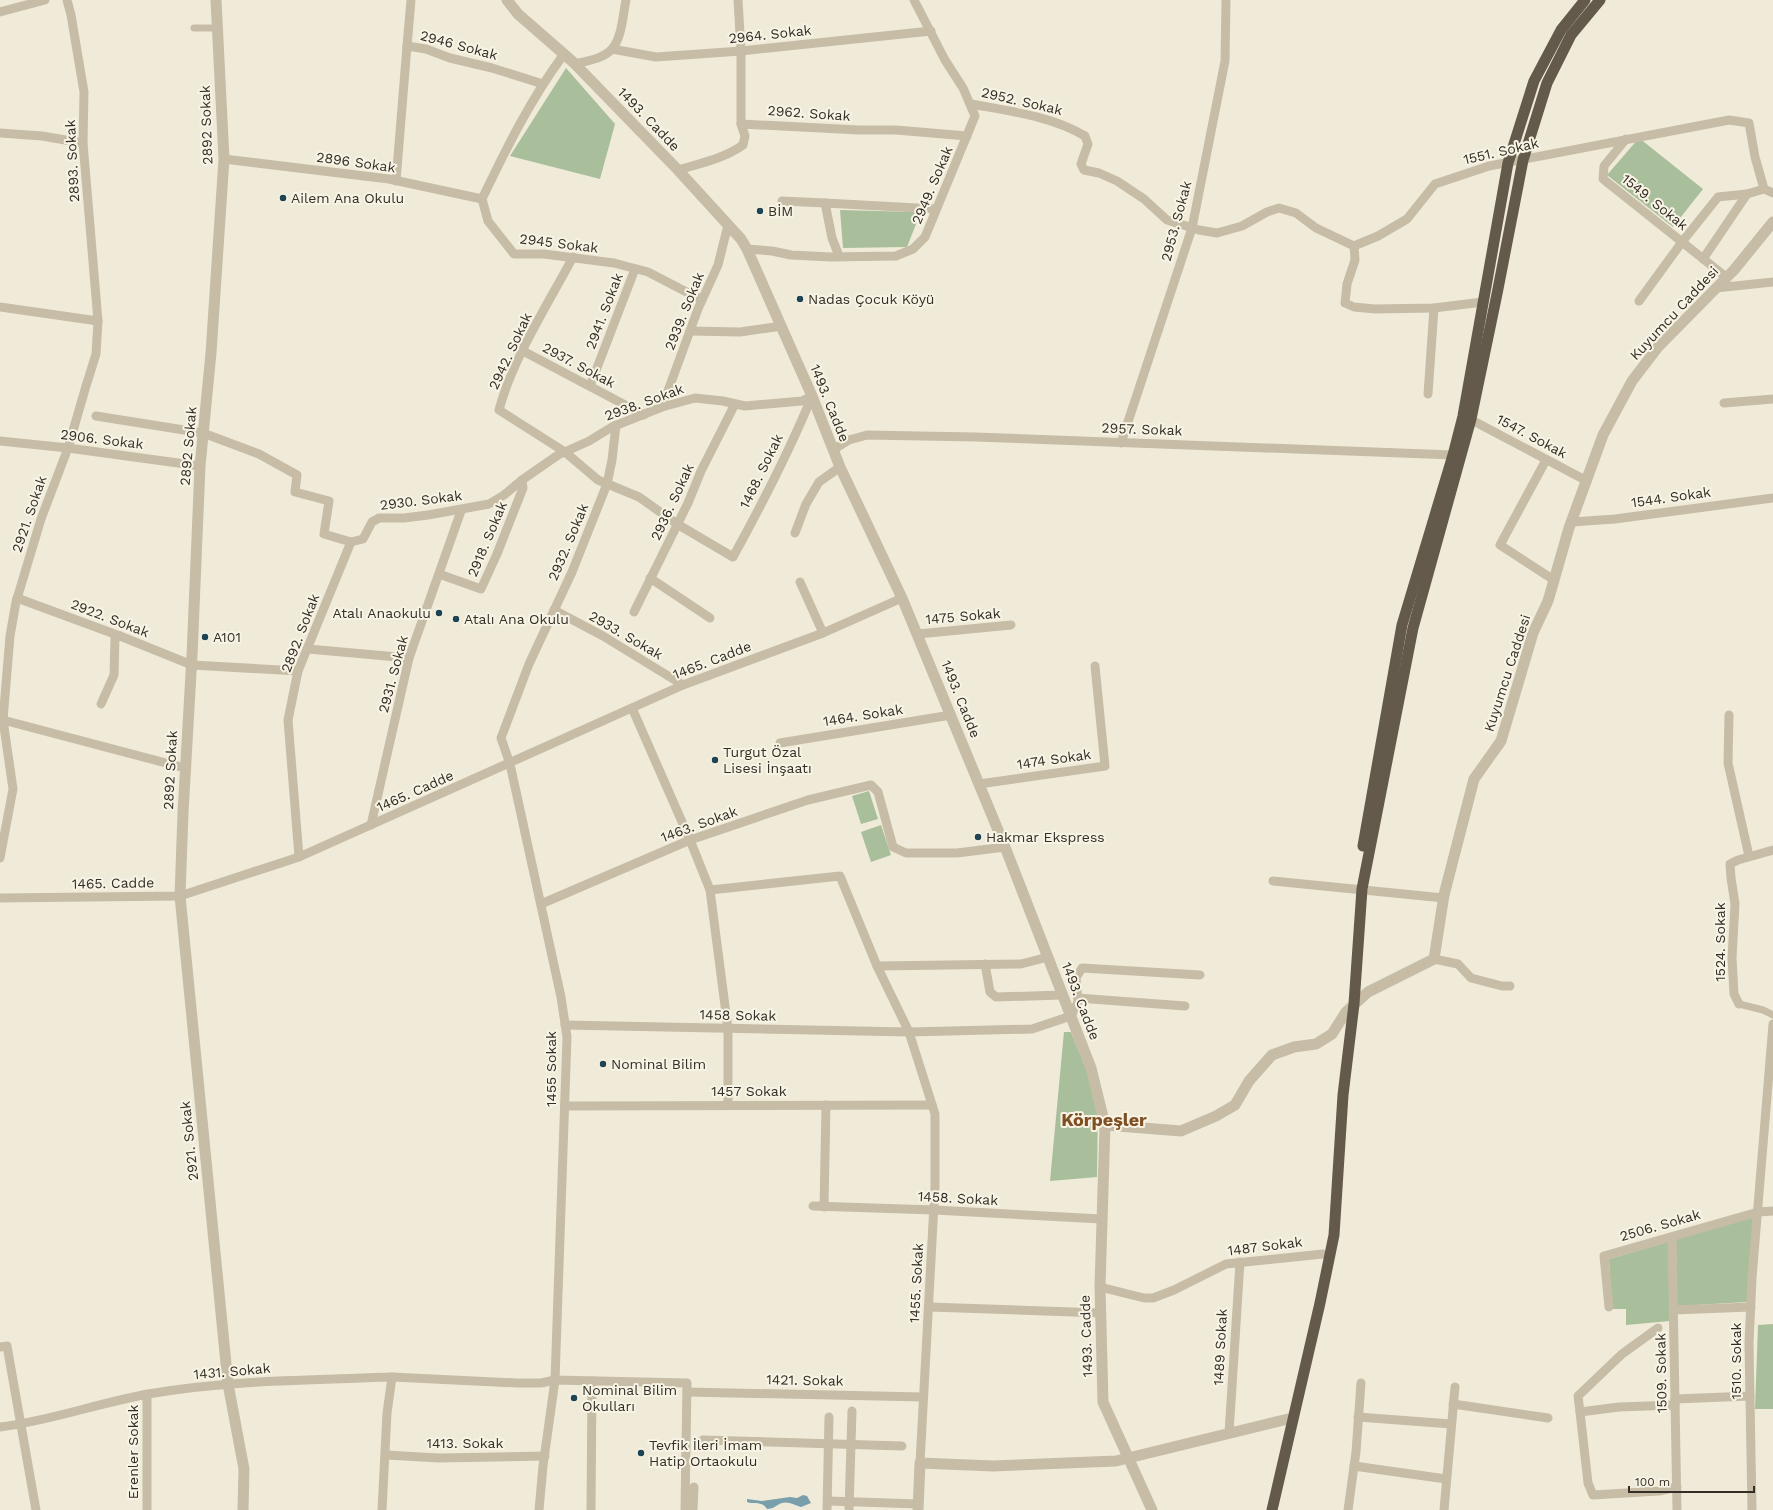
<svg xmlns="http://www.w3.org/2000/svg" width="1773" height="1510" font-family="'Work Sans',sans-serif">
	<rect width="100%" height="100%" fill="#f0ebd9"/>
	<g fill="#a9be9a">
		<path d="M 566,68 L 615,124 L 600,179 L 510,156 Z"/>
		<path d="M 1639,138 L 1703,189 L 1673,227 L 1607,175 Z"/>
		<path d="M 840,210 L 916,212 L 918,219 L 907,247 L 843,248 Z"/>
		<path d="M 869,791 L 878,819 L 861,824 L 852,796 Z"/>
		<path d="M 881,825 L 891,855 L 871,862 L 861,832 Z"/>
		<path d="M 1064,1032 L 1071,1032 L 1086,1069 L 1098,1108 L 1097,1177 L 1050,1181 Z"/>
		<path d="M 1754,1217 L 1748,1302 L 1677,1306 L 1676,1239 Z"/>
		<path d="M 1668,1242 L 1670,1321 L 1626,1325 L 1626,1309 L 1612,1309 L 1609,1259 Z"/>
		<path d="M 1773,1324 L 1773,1409 L 1755,1409 L 1758,1325 Z"/>
	</g>
	<path fill="#799eac" d="M 803,1495 L 807,1496 L 811,1503 L 801,1507 C 795,1505 788,1501 782,1503 C 776,1505 774,1509 767,1509 C 761,1500 754,1505 747,1502 L 747,1499 L 762,1501 L 790,1497 L 797,1498 Z"/>
	<g fill="none" stroke-linecap="round" stroke-linejoin="round">
		<g stroke="#c7bda6" stroke-width="7">
			<path d="M 194,28 L 217,28"/>
			<path d="M 1739,1004 L 1763,1010 L 1773,1015"/>
		</g>
		<g stroke="#c7bda6" stroke-width="9">
			<path d="M 411,0 L 407,46 L 426,49 L 450,58 L 492,68 L 543,84"/>
			<path d="M 738,0 L 741,51 L 741,124"/>
			<path d="M 0,12 L 45,0"/>
			<path d="M 612,49 L 656,57 L 741,51 L 931,31"/>
			<path d="M 564,54 C 530,100 506,149 482,199 L 488,221 L 514,254 L 544,254 L 614,263 L 648,272 L 702,300"/>
			<path d="M 574,64 C 587,61 603,59 612,49 C 622,38 623,14 626,0"/>
			<path d="M 971,104 C 1009,111 1051,116 1085,136 L 1088,144 L 1081,164 L 1084,170 L 1099,173 L 1117,181 L 1144,199 L 1167,220 L 1199,230 L 1217,233 L 1242,226 L 1267,212 L 1279,208 L 1296,213 L 1316,228 L 1354,246"/>
			<path d="M 0,133 L 42,136 L 83,143"/>
			<path d="M 1626,139 L 1604,166 L 1603,179 L 1726,277"/>
			<path d="M 224,159 L 389,179 L 482,199"/>
			<path d="M 678,170 C 701,163 723,159 743,145 L 745,136 L 741,124 L 859,130 L 896,130 L 967,136"/>
			<path d="M 396,181 L 407,46"/>
			<path d="M 782,201 L 825,203"/>
			<path d="M 747,249 L 772,251 L 791,255 L 831,257 L 896,256 L 913,249 L 925,237 L 975,116 L 963,88 L 945,60 L 914,0"/>
			<path d="M 839,256 L 832,238 L 825,203 L 936,209"/>
			<path d="M 573,257 C 548,304 512,360 499,410 L 565,452 L 598,480 L 639,497 L 677,524 L 733,557 C 761,506 790,450 812,396"/>
			<path d="M 1703,259 L 1747,194"/>
			<path d="M 1716,288 L 1773,282"/>
			<path d="M 1639,301 L 1682,242 L 1718,197 L 1747,194 L 1764,189"/>
			<path d="M 1483,302 L 1434,308 L 1375,309 L 1354,307 L 1345,303 L 1347,284 L 1355,260 L 1354,246 L 1378,236 L 1407,219 L 1435,184 L 1489,166 L 1729,120 L 1749,123 L 1755,157 L 1764,189 L 1773,193"/>
			<path d="M 0,307 L 98,321"/>
			<path d="M 690,331 L 740,332 L 782,326"/>
			<path d="M 523,351 L 644,415"/>
			<path d="M 590,386 L 635,269"/>
			<path d="M 1428,394 L 1434,308"/>
			<path d="M 1724,403 L 1773,399"/>
			<path d="M 662,407 L 698,309 L 718,265 L 728,225"/>
			<path d="M 96,416 L 203,433 L 259,454 L 297,475 L 295,492 L 329,501 L 324,534 L 351,542 L 363,539 L 372,522 L 379,518 L 404,518 L 428,515 L 489,504 L 504,495 L 522,480 L 558,455 L 589,441 L 612,427 L 662,407 L 695,398 L 723,401 L 745,406 L 802,401 L 812,396"/>
			<path d="M 1466,417 L 1587,481"/>
			<path d="M 0,441 L 68,448 L 200,466"/>
			<path d="M 1121,443 L 1192,228 L 1225,61 L 1226,0"/>
			<path d="M 833,450 L 849,440 L 867,435 L 975,437 L 1453,455"/>
			<path d="M 1546,460 L 1500,545 L 1554,580"/>
			<path d="M 1572,522 L 1615,519 L 1773,498"/>
			<path d="M 795,533 L 806,504 L 819,482 L 840,467"/>
			<path d="M 439,574 L 481,589 L 497,554 L 523,488 L 522,480"/>
			<path d="M 650,578 L 710,618"/>
			<path d="M 800,582 L 823,633 L 902,598"/>
			<path d="M 17,598 L 120,636 L 192,665 L 298,671"/>
			<path d="M 554,610 L 603,636 L 683,685"/>
			<path d="M 634,612 L 688,503 L 701,471 L 735,404"/>
			<path d="M 918,634 L 1011,625"/>
			<path d="M 308,649 L 409,658"/>
			<path d="M 101,704 L 114,675 L 115,637 L 120,636"/>
			<path d="M 632,708 L 690,840 L 710,890 L 728,1029 L 728,1105"/>
			<path d="M 1729,715 L 1728,763 L 1749,856"/>
			<path d="M 3,720 L 185,768"/>
			<path d="M 780,743 L 951,715"/>
			<path d="M 979,784 L 1105,766 L 1095,666"/>
			<path d="M 371,825 L 409,658 L 461,511"/>
			<path d="M 299,857 L 288,720 L 298,671 L 351,542"/>
			<path d="M 0,858 L 13,789 L 3,720 L 10,636 L 16,602 L 41,519 L 68,448 L 86,386 L 96,354 L 98,321 L 83,143 L 84,92 L 71,15 L 67,0"/>
			<path d="M 1273,881 L 1444,898"/>
			<path d="M 710,890 L 840,876 L 877,966 L 909,1032 L 935,1114 L 935,1186 L 920,1463"/>
			<path d="M 0,898 L 180,896 L 299,857 L 683,685 L 823,633"/>
			<path d="M 541,904 L 690,840 L 808,800 L 871,785 L 878,792 L 893,847 L 906,853 L 957,853 L 1005,847"/>
			<path d="M 1434,959 L 1458,964 L 1471,978 L 1502,986 L 1510,986"/>
			<path d="M 985,964 L 990,992 L 996,997 L 1062,995"/>
			<path d="M 877,966 L 1021,964 L 1048,957"/>
			<path d="M 1078,998 L 1185,1006"/>
			<path d="M 1739,1004 L 1734,994 L 1732,958 L 1735,904 L 1731,878 L 1730,864 L 1738,860 L 1773,850"/>
			<path d="M 565,1025 L 909,1032 L 1032,1029 L 1071,1016 L 1078,1002 L 1076,978 L 1082,968 L 1200,975"/>
			<path d="M 565,1106 L 932,1105"/>
			<path d="M 813,1206 L 934,1210 L 1102,1219"/>
			<path d="M 824,1207 L 826,1105"/>
			<path d="M 1672,1237 L 1677,1510"/>
			<path d="M 1100,1287 L 1144,1298 L 1153,1298 L 1174,1290 L 1226,1264 L 1323,1254"/>
			<path d="M 929,1307 L 1101,1313"/>
			<path d="M 1609,1307 L 1604,1256 L 1758,1212 L 1773,1211"/>
			<path d="M 1674,1310 L 1751,1307"/>
			<path d="M 0,1347 L 7,1346 L 36,1510"/>
			<path d="M 392,1377 L 517,1383 L 541,1383 L 555,1380 L 687,1383 L 685,1510"/>
			<path d="M 687,1392 L 923,1397"/>
			<path d="M 1675,1399 L 1750,1396"/>
			<path d="M 1453,1404 L 1548,1418"/>
			<path d="M 1675,1405 L 1619,1407 L 1580,1412 L 1588,1483 L 1593,1495 L 1659,1491 L 1677,1487"/>
			<path d="M 1580,1412 L 1578,1396 L 1622,1354 L 1658,1328"/>
			<path d="M 1358,1417 L 1451,1424"/>
			<path d="M 0,1427 C 50,1421 98,1403 148,1394 C 228,1380 311,1380 392,1377 L 387,1413 L 382,1510"/>
			<path d="M 1229,1433 L 1240,1262"/>
			<path d="M 703,1440 L 902,1446"/>
			<path d="M 386,1455 L 439,1458 L 545,1456"/>
			<path d="M 1354,1466 L 1446,1479"/>
			<path d="M 828,1501 L 919,1504"/>
			<path d="M 147,1510 L 147,1395"/>
			<path d="M 539,1510 L 543,1466 L 555,1380 L 567,1037 L 561,997 L 510,764 L 501,738 L 529,664 L 572,572 L 607,484 L 612,460 L 616,425"/>
			<path d="M 591,1510 L 592,1381"/>
			<path d="M 693,1510 L 694,1487"/>
			<path d="M 827,1510 L 829,1417"/>
			<path d="M 849,1510 L 852,1411"/>
			<path d="M 1348,1510 L 1356,1452 L 1361,1383"/>
			<path d="M 1444,1510 L 1455,1387"/>
			<path d="M 1752,1510 L 1749,1343 L 1752,1278 L 1773,1024"/>
		</g>
		<g stroke="#c7bda6" stroke-width="11">
			<path d="M 216,0 L 224,159 L 211,353 L 200,466 L 192,656 L 183,813 L 180,896 L 228,1384 L 244,1469 L 243,1510"/>
			<path d="M 507,0 L 518,14 L 573,62 L 678,170 L 741,239 L 747,249 L 812,396 L 840,467 L 902,598 L 1005,847 L 1091,1068 L 1105,1125 L 1100,1287 L 1103,1402 L 1152,1510"/>
			<path d="M 1105,1125 L 1181,1131 L 1216,1116 L 1235,1105 L 1249,1081 L 1272,1055 L 1294,1047 L 1316,1044 L 1332,1034 L 1346,1012 L 1368,992 L 1434,959 L 1444,895 L 1474,779 L 1501,741 L 1533,633 L 1548,601 L 1569,528 L 1603,435 L 1632,381 L 1658,347 L 1734,270 L 1773,222"/>
			<path d="M 918,1510 L 920,1463 L 993,1466 L 1116,1461 L 1288,1419"/>
		</g>
		<g stroke="#645a4b" stroke-width="11">
			<path d="M 1363,846 L 1402,625 L 1453,455 L 1463,416 L 1508,163 L 1534,81 L 1561,30 L 1585,0"/>
			<path d="M 1272,1510 L 1320,1303 L 1334,1235 L 1343,1095 L 1354,1004 L 1362,889 L 1413,628 L 1471,419 L 1497,294 L 1523,160 L 1547,83 L 1571,35 L 1600,0"/>
		</g>
	</g>
	<g fill="#1e4353" stroke="#f8f4e5" stroke-width="1.5">
		<circle cx="283" cy="198" r="4"/>
		<circle cx="760" cy="211" r="4"/>
		<circle cx="800" cy="299" r="4"/>
		<circle cx="439" cy="613" r="4"/>
		<circle cx="456" cy="619" r="4"/>
		<circle cx="205" cy="637" r="4"/>
		<circle cx="715" cy="760" r="4"/>
		<circle cx="978" cy="837" r="4"/>
		<circle cx="603" cy="1064" r="4"/>
		<circle cx="574" cy="1398" r="4"/>
		<circle cx="641" cy="1453" r="4"/>
	</g>
	<g text-anchor="middle" stroke-width="4" stroke-linejoin="round" paint-order="stroke">
		<g font-size="14" fill="#342e26" stroke="#f8f4e5">
			<text transform="translate(770 34) rotate(-6)" y="5">2964. Sokak</text>
			<text transform="translate(459 45) rotate(15)" y="5">2946 Sokak</text>
			<text transform="translate(1022 101) rotate(13)" y="5">2952. Sokak</text>
			<text transform="translate(809 113) rotate(4)" y="5">2962. Sokak</text>
			<text transform="translate(649 119) rotate(46)" y="5">1493. Cadde</text>
			<text transform="translate(206 125) rotate(-92)" y="5">2892 Sokak</text>
			<text transform="translate(1501 151) rotate(-13)" y="5">1551. Sokak</text>
			<text transform="translate(72 161) rotate(-93)" y="5">2893. Sokak</text>
			<text transform="translate(356 162) rotate(8)" y="5">2896 Sokak</text>
			<text transform="translate(932 185) rotate(-67)" y="5">2949. Sokak</text>
			<text transform="translate(1655 202) rotate(39)" y="5">1549. Sokak</text>
			<text transform="translate(1176 221) rotate(-75)" y="5">2953. Sokak</text>
			<text transform="translate(559 243) rotate(7)" y="5">2945 Sokak</text>
			<text transform="translate(604 311) rotate(-69)" y="5">2941. Sokak</text>
			<text transform="translate(684 311) rotate(-68)" y="5">2939. Sokak</text>
			<text transform="translate(1674 313) rotate(-47)" y="5">Kuyumcu Caddesi</text>
			<text transform="translate(510 351) rotate(-65)" y="5">2942. Sokak</text>
			<text transform="translate(579 365) rotate(28)" y="5">2937. Sokak</text>
			<text transform="translate(644 402) rotate(-20)" y="5">2938. Sokak</text>
			<text transform="translate(830 403) rotate(68)" y="5">1493. Cadde</text>
			<text transform="translate(1142 429) rotate(2)" y="5">2957. Sokak</text>
			<text transform="translate(1532 436) rotate(28)" y="5">1547. Sokak</text>
			<text transform="translate(102 439) rotate(7)" y="5">2906. Sokak</text>
			<text transform="translate(188 446) rotate(-85)" y="5">2892 Sokak</text>
			<text transform="translate(761 471) rotate(-64)" y="5">1468. Sokak</text>
			<text transform="translate(1671 497) rotate(-8)" y="5">1544. Sokak</text>
			<text transform="translate(421 500) rotate(-7)" y="5">2930. Sokak</text>
			<text transform="translate(672 502) rotate(-65)" y="5">2936. Sokak</text>
			<text transform="translate(29 514) rotate(-71)" y="5">2921. Sokak</text>
			<text transform="translate(487 539) rotate(-67)" y="5">2918. Sokak</text>
			<text transform="translate(568 542) rotate(-67)" y="5">2932. Sokak</text>
			<text transform="translate(963 616) rotate(-5)" y="5">1475 Sokak</text>
			<text transform="translate(110 618) rotate(21)" y="5">2922. Sokak</text>
			<text transform="translate(300 633) rotate(-69)" y="5">2892. Sokak</text>
			<text transform="translate(626 635) rotate(30)" y="5">2933. Sokak</text>
			<text transform="translate(712 660) rotate(-21)" y="5">1465. Cadde</text>
			<text transform="translate(1507 673) rotate(-72)" y="5">Kuyumcu Caddesi</text>
			<text transform="translate(393 674) rotate(-75)" y="5">2931. Sokak</text>
			<text transform="translate(961 699) rotate(68)" y="5">1493. Cadde</text>
			<text transform="translate(863 715) rotate(-9)" y="5">1464. Sokak</text>
			<text transform="translate(1054 759) rotate(-8)" y="5">1474 Sokak</text>
			<text transform="translate(170 770) rotate(-87)" y="5">2892 Sokak</text>
			<text transform="translate(415 791) rotate(-24)" y="5">1465. Cadde</text>
			<text transform="translate(699 824) rotate(-20)" y="5">1463. Sokak</text>
			<text transform="translate(113 883) rotate(-1)" y="5">1465. Cadde</text>
			<text transform="translate(1720 942) rotate(-90)" y="5">1524. Sokak</text>
			<text transform="translate(1081 1001) rotate(69)" y="5">1493. Cadde</text>
			<text transform="translate(738 1015) rotate(1)" y="5">1458 Sokak</text>
			<text transform="translate(551 1069) rotate(-90)" y="5">1455 Sokak</text>
			<text x="749" y="1096">1457 Sokak</text>
			<text transform="translate(189 1141) rotate(-96)" y="5">2921. Sokak</text>
			<text transform="translate(958 1198) rotate(3)" y="5">1458. Sokak</text>
			<text transform="translate(1660 1225) rotate(-16)" y="5">2506. Sokak</text>
			<text transform="translate(1265 1246) rotate(-7)" y="5">1487 Sokak</text>
			<text transform="translate(916 1283) rotate(-87)" y="5">1455. Sokak</text>
			<text transform="translate(1086 1336) rotate(-92)" y="5">1493. Cadde</text>
			<text transform="translate(1220 1347) rotate(-87)" y="5">1489 Sokak</text>
			<text transform="translate(1736 1361) rotate(-90)" y="5">1510. Sokak</text>
			<text transform="translate(232 1371) rotate(-5)" y="5">1431. Sokak</text>
			<text transform="translate(1661 1373) rotate(-91)" y="5">1509. Sokak</text>
			<text transform="translate(805 1380) rotate(1)" y="5">1421. Sokak</text>
			<text x="465" y="1448">1413. Sokak</text>
			<text transform="translate(133 1452) rotate(-90)" y="5">Erenler Sokak</text>
		</g>
		<g font-size="14" fill="#342e26" stroke="#f8f4e5" text-anchor="start">
			<text x="291" y="203">Ailem Ana Okulu</text>
			<text x="768" y="216">BİM</text>
			<text x="808" y="304">Nadas Çocuk Köyü</text>
			<text x="431" y="618" text-anchor="end">Atalı Anaokulu</text>
			<text x="464" y="624">Atalı Ana Okulu</text>
			<text x="213" y="642">A101</text>
			<text x="723" y="757">Turgut Özal<tspan x="723" dy="16">Lisesi İnşaatı</tspan></text>
			<text x="986" y="842">Hakmar Ekspress</text>
			<text x="611" y="1069">Nominal Bilim</text>
			<text x="582" y="1395">Nominal Bilim<tspan x="582" dy="16">Okulları</tspan></text>
			<text x="649" y="1450">Tevfik İleri İmam<tspan x="649" dy="16">Hatip Ortaokulu</tspan></text>
		</g>
		<g font-size="18" font-weight="bold" fill="#7f4f23" stroke="#f8f4e5">
			<text x="1104" y="1126">Körpeşler</text>
		</g>
	</g>
	<path d="M1629 1486v6h125v-6" fill="none" stroke="#342e26" stroke-width="2"/>
	<text x="1635" y="1486" font-size="12" fill="#342e26" stroke="#f8f4e5" stroke-width="3" paint-order="stroke">100 m</text>
</svg>
